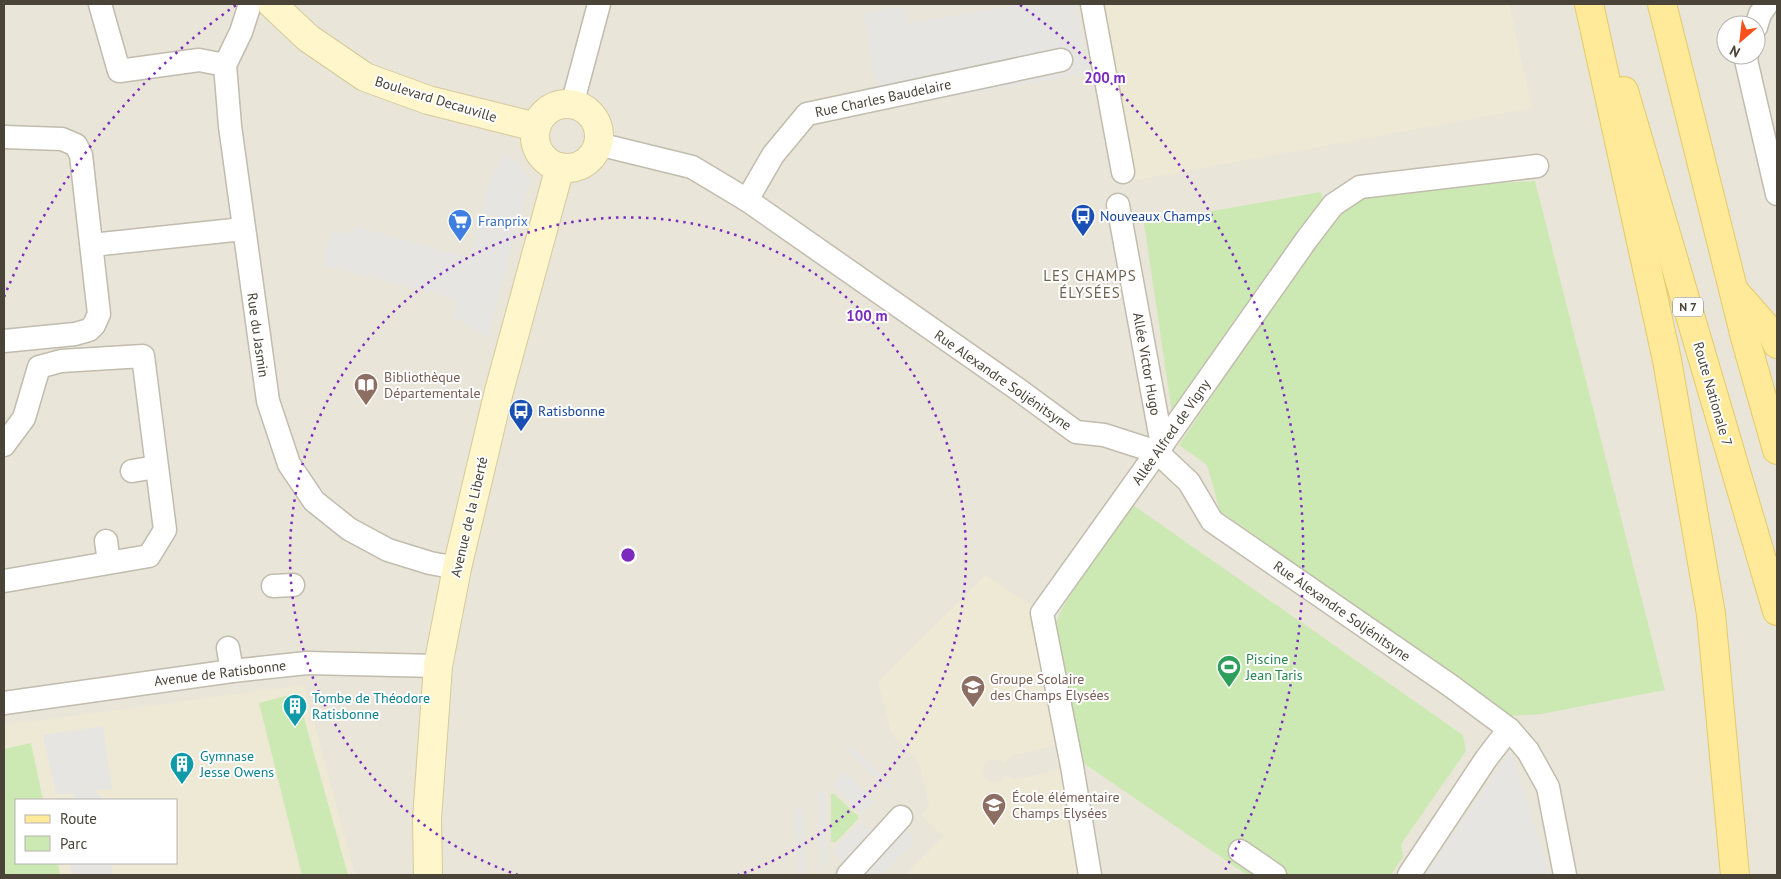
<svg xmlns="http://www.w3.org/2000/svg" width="1781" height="879" font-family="'PT Sans',sans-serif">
	<rect width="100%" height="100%" fill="#f5f3eb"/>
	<path fill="#e9e5d9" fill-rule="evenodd" d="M 4,4 L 1777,4 L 1777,875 L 4,875 ZM 1726,25 L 1756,25 L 1756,55 L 1726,55 ZM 16,800 L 176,800 L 176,863 L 16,863 Z"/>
	<g fill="#eee9d4" fill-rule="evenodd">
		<path d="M 1096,4 L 1509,4 L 1532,108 L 1131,181 Z"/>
		<path d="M 986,575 L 1042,613 L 1067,743 L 1011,756 L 1005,763 L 996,759 L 988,761 L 984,765 L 983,778 L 993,783 L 999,783 L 1006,775 L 1016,780 L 1072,766 L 1090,875 L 905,875 L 943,836 L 921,815 L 929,807 L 919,762 L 892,735 L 878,682 Z"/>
		<path d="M 304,685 L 355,875 L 4,875 L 4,725 ZM 16,800 L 176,800 L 176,863 L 16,863 Z"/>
	</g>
	<g fill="#cde9b3">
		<path d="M 1535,181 L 1665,690 L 1541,714 L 1511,716 L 1220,511 L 1207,465 L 1179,445 L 1325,227 L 1351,203 L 1387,190 Z"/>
		<path d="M 1321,192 L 1324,204 L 1173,420 L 1144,223 Z"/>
		<path d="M 1133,505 L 1463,735 L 1466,751 L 1401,844 L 1403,857 L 1391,875 L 1247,875 L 1076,758 L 1055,640 L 1057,620 L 1066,601 Z"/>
		<path d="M 297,693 L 348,875 L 302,875 L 259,703 Z"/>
		<path d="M 31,743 L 43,800 L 16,800 L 16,863 L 58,863 L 60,875 L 4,875 L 4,749 Z"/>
		<path d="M 831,794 L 834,794 L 858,816 L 858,819 L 835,843 L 831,841 Z"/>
	</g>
	<g fill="#e7e5e2">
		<path d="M 1010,4 L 1076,4 L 1088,73 L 880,109 L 864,13 L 905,6 L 908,23 L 1010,6 Z"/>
		<path d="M 506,152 L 530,179 L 487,338 L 453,316 L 457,299 L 322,265 L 333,231 L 352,235 L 354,226 L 470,258 L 492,174 Z"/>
		<path d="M 103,726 L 112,789 L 94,790 L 103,800 L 75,800 L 73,794 L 56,794 L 43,735 Z"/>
		<path d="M 844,747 L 853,748 L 890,784 L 890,791 Z"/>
		<path d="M 1510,751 L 1550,875 L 1425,875 Z"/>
		<path d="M 845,772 L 875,801 L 863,814 L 833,785 Z"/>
		<path d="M 818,787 L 825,794 L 826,863 L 820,870 Z"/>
		<path d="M 796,807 L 803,807 L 805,875 L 797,875 Z"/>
		<path d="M 861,822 L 875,835 L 847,864 L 833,851 Z"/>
		<path d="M 904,828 L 916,840 L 882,875 L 858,875 Z"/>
		<path d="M 70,863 L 112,863 L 113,875 L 72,875 Z"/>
	</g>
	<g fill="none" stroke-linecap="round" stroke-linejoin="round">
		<defs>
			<g id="street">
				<path d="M 100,4 L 119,71 L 199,60 L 225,65"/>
				<path d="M 250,4 L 241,32 L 225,65 L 230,126 L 268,401 L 289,464 L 314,501 L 349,529 L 388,550 L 430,563 L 457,568"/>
				<path d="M 1092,4 L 1123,172"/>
				<path d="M 1756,27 L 1760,14 L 1767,4"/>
				<path d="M 1747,55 L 1746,60 L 1777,194"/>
				<path d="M 572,105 L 599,4"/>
				<path d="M 4,137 L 62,139 L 76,145 L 81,155 L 99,314 L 94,325 L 89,330 L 75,334 L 4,341"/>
				<path d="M 598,144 L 692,167 L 747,200 L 1019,390 L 1076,432 L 1104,435 L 1157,452 L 1189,482 L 1212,521 L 1451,686 L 1509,729 L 1528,751 L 1548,787 L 1565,875"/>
				<path d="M 747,200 L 773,155 L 807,114 L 1061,60"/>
				<path d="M 1118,205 L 1160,434"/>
				<path d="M 92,245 L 243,229"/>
				<path d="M 4,445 L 24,418 L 39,367 L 61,361 L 143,356 L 165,530 L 149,556 L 4,581"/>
				<path d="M 132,471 L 156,467"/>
				<path d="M 106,541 L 109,562"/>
				<path d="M 273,586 L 293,585"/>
				<path d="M 228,648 L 232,671"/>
				<path d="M 4,703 L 232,671 L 307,663 L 438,666"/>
				<path d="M 1240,851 L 1275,875"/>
				<path d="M 848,875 L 901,817"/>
				<path d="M 1090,875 L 1072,766 L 1042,613 L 1157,452 L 1307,239 L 1333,205 L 1360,187 L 1537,166"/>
				<path d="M 1409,875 L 1486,759 L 1509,729"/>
			</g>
			<g id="secondary">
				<path d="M 272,4 L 308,38 L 365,77 L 428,100 L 536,127"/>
				<circle cx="567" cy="136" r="32"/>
				<path d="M 428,875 L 427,819 L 438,666 L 457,568 L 499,391 L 560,167"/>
			</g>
			<g id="primary">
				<path d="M 1589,4 L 1667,360 L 1711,614 L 1735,875"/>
				<path d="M 1662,4 L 1746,341 L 1777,450"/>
				<path d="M 1624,91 L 1777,611"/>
				<path d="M 1736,293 L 1773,335 L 1777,344"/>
			</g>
		</defs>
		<use href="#street" stroke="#c1bcad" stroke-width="25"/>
		<use href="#secondary" stroke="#d5ca9a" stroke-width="30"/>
		<use href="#primary" stroke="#e5ca68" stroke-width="30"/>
		<use href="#street" stroke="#fff" stroke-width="22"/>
		<use href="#secondary" stroke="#fff6cb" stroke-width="28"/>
		<use href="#primary" stroke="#ffea9a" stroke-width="28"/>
	</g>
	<g fill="none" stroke="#7b2cbf" stroke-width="2.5" stroke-dasharray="2.5 5">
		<path d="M518 875A338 338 0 1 1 738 875"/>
		<path d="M4 297A675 675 0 0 1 236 5M1020 5A675 675 0 0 1 1224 872"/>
	</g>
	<defs>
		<symbol id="bus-pin" viewBox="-11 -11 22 30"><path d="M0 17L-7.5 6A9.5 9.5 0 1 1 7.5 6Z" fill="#1a4fb4" stroke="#fff"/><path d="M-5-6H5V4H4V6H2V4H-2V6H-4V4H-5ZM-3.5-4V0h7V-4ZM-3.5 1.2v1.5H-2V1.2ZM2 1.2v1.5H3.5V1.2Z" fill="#fff"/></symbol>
		<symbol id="supermarket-pin" viewBox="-11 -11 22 30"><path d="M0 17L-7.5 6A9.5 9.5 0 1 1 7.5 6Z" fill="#3f7fe0" stroke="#fff"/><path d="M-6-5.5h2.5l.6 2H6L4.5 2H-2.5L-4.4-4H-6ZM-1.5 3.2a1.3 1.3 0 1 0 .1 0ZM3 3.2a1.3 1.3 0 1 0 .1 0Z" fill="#fff"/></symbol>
		<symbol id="library-pin" viewBox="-11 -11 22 30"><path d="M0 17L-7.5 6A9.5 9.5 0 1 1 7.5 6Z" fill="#8d6e63" stroke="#fff"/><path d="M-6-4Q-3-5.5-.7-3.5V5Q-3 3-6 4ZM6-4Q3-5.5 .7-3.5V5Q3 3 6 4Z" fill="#fff"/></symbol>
		<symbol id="stadium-pin" viewBox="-11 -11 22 30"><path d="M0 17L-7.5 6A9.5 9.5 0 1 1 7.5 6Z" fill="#2e9e5b" stroke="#fff"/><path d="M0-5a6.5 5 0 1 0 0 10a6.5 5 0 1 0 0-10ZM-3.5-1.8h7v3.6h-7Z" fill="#fff"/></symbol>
		<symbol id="school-pin" viewBox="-11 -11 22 30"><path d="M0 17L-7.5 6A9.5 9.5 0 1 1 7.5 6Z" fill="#8d6e63" stroke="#fff"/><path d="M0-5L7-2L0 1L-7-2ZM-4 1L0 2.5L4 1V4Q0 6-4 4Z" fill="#fff"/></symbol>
		<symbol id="building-pin" viewBox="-11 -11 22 30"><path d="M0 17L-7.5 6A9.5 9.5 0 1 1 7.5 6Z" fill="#0f9aa8" stroke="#fff"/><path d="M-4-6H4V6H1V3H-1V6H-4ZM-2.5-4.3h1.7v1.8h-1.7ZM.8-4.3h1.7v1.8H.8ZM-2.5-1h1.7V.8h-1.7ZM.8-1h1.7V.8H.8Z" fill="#fff"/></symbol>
	</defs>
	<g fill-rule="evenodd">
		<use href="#bus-pin" x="1069" y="202" width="28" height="38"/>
		<use href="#supermarket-pin" x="446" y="207" width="28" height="38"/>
		<use href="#library-pin" x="352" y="371" width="28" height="38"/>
		<use href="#bus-pin" x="507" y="397" width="28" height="38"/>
		<use href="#stadium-pin" x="1215" y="653" width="28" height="38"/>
		<use href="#school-pin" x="959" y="673" width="28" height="38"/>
		<use href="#building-pin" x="281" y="692" width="28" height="38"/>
		<use href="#building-pin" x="168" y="750" width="28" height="38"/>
		<use href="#school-pin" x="980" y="791" width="28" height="38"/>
	</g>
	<g text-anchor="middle" stroke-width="4" stroke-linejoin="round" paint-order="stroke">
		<rect fill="#fff" stroke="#807c74" stroke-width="1" x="1673" y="297.5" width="30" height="19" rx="4"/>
		<g font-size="12" font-weight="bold" fill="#4a4438">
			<text x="1688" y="311">N 7</text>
		</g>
		<g font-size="14" fill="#4a4438" stroke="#fff">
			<text transform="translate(883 98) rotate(-12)" y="5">Rue Charles Baudelaire</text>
			<text transform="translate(436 99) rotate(17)" y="5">Boulevard Decauville</text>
			<text transform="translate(258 335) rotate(82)" y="5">Rue du Jasmin</text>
			<text transform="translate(1147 364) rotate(80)" y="5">Allée Victor Hugo</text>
			<text transform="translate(1003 380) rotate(35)" y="5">Rue Alexandre Soljénitsyne</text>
			<text transform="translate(1713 394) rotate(74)" y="5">Route Nationale 7</text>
			<text transform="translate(1171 432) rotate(-55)" y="5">Allée Alfred de Vigny</text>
			<text transform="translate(469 517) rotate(-77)" y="5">Avenue de la Liberté</text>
			<text transform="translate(1342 611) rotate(35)" y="5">Rue Alexandre Soljénitsyne</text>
			<text transform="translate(220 673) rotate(-7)" y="5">Avenue de Ratisbonne</text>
		</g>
		<g font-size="14" fill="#164399" stroke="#fff" text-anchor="start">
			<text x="1100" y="221">Nouveaux Champs</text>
			<text x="538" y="416">Ratisbonne</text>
		</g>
		<g font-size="14" fill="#366cbe" stroke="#fff" text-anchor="start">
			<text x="478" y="226">Franprix</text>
		</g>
		<g font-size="14" fill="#785e54" stroke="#fff" text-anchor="start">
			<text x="384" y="382">Bibliothèque<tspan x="384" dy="16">Départementale</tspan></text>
			<text x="990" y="684">Groupe Scolaire<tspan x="990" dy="16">des Champs Elysées</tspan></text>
			<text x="1012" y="802">École élémentaire<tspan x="1012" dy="16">Champs Elysées</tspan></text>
		</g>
		<g font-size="14" fill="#27864d" stroke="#fff" text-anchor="start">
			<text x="1246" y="664">Piscine<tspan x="1246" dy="16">Jean Taris</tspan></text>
		</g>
		<g font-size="14" fill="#0d838f" stroke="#fff" text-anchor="start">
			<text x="312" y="703">Tombe de Théodore<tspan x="312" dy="16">Ratisbonne</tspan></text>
			<text x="200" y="761">Gymnase<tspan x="200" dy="16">Jesse Owens</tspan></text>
		</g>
		<g font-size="15" letter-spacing="1" fill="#6d634f" stroke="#fff">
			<text x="1090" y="281">LES CHAMPS<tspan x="1090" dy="17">ÉLYSÉES</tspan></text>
		</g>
	</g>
	<circle cx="628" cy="555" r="8" fill="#7b2cbf" stroke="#fff" stroke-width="2.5"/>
	<g font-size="15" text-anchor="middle" font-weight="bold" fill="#7b2cbf" stroke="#fff" stroke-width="4" stroke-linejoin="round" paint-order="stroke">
		<text x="1105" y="83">200 m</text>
		<text x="867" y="321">100 m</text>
	</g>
	<rect width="1781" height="879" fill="none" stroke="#4a4438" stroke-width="10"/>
	<rect x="15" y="799" width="162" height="65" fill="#ffffff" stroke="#b7b4af"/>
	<rect x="25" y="815" width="25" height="8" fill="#ffea9a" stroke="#b7b4af"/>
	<text x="60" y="824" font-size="15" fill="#4a4438">Route</text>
	<rect x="25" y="836" width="25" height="15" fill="#cde9b3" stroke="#b7b4af"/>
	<text x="60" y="849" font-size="15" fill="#4a4438">Parc</text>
	<g transform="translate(1741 40) rotate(208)"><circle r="24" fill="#ffffff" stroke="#b7b4af"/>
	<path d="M0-4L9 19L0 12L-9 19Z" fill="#fb4f1b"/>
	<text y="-8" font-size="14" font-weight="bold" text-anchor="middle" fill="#4a4438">N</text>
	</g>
</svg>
